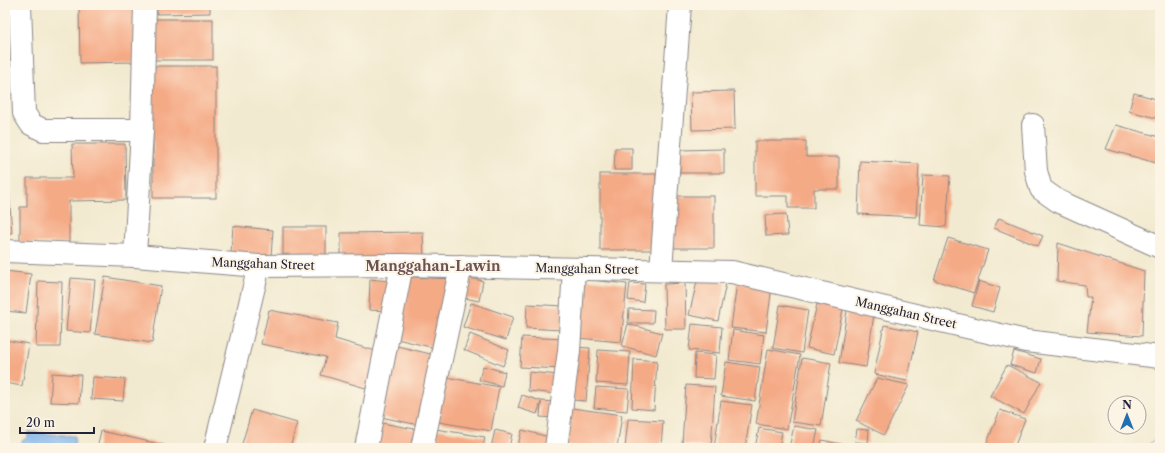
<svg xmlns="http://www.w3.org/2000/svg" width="1165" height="453" font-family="'Libre Caslon Text',serif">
	<rect width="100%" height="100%" fill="#fcf5e5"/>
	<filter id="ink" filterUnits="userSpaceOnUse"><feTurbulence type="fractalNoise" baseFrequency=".025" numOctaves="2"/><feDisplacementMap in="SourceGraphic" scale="8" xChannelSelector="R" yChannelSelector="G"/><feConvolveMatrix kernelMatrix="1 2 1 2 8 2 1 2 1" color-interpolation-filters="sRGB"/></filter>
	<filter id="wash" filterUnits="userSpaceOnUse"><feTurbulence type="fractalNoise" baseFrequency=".012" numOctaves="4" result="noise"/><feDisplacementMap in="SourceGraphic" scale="16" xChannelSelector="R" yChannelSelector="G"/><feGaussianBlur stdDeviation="0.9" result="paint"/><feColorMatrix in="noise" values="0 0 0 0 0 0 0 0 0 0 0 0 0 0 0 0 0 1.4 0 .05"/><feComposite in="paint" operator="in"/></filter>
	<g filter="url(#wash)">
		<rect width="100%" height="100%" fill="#f2ead0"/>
		<path fill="#7db2eb" stroke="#506a93" d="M 28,432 L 75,436 L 74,448 L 22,448 L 22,441 L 28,437 Z"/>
		<g id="blocks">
			<g fill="#f5aa86">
				<path d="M 79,5 L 134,5 L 134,62 L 80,63 Z"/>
				<path d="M 157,5 L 210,5 L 210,13 L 157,14 Z"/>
				<rect x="150" y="19" width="63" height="41"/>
				<rect x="153" y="66" width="63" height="132"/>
				<path d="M 734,91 L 735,129 L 692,130 L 691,92 Z"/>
				<path d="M 1134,93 L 1160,100 L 1160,119 L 1129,111 Z"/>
				<path d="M 1116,125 L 1160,137 L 1160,164 L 1106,149 Z"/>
				<path d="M 755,141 L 806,141 L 806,157 L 839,157 L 839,189 L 814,189 L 814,208 L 788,208 L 788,196 L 755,196 Z"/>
				<path d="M 72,144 L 125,144 L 126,200 L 69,201 L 69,243 L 20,243 L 20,207 L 27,207 L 27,178 L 73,178 Z"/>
				<path d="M 615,148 L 632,148 L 632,170 L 614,170 Z"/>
				<path d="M 724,149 L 724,173 L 680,173 L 680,150 Z"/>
				<path d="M 860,161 L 919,164 L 916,217 L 858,214 Z"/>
				<path d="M 5,164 L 7,164 L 12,233 L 5,233 Z"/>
				<rect x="600" y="174" width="56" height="76"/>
				<path d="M 923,175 L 950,176 L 946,227 L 920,225 Z"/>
				<rect x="674" y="196" width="40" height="52"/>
				<path d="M 786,214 L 788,235 L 766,236 L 765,215 Z"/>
				<path d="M 999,218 L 1043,236 L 1038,246 L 994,228 Z"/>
				<path d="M 233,226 L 273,230 L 271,256 L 231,253 Z"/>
				<rect x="283" y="227" width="43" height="28"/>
				<path d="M 423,232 L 424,259 L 341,260 L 341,233 Z"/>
				<path d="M 948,238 L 988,250 L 974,293 L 934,280 Z"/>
				<path d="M 1058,243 L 1144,271 L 1142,336 L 1087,332 L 1091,297 L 1086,297 L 1085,285 L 1057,281 Z"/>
				<path d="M 5,271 L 31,274 L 26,313 L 5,311 Z"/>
				<path d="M 105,277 L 161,286 L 152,343 L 95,334 Z"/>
				<path d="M 411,277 L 452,279 L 439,349 L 397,339 Z"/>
				<path d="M 698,277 L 726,283 L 718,321 L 689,315 Z"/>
				<path d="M 71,278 L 95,280 L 90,333 L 66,331 Z"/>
				<path d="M 469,278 L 483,281 L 479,301 L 465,298 Z"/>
				<path d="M 370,279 L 389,281 L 388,311 L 369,310 Z"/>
				<path d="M 583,279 L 627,284 L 621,342 L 577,338 Z"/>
				<path d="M 38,281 L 62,282 L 60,347 L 36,347 Z"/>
				<path d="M 979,281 L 1000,288 L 993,312 L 972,306 Z"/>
				<path d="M 737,282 L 772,286 L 766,332 L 731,328 Z"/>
				<path d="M 630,283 L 645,284 L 643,302 L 628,300 Z"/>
				<path d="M 685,283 L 686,329 L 665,329 L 664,284 Z"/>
				<path d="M 471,303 L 513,317 L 506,340 L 463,327 Z"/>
				<path d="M 527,304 L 563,306 L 561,330 L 526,328 Z"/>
				<path d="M 817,304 L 843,309 L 834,354 L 807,348 Z"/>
				<path d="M 848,304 L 875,308 L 866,367 L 839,363 Z"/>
				<path d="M 780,305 L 808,310 L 802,353 L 773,348 Z"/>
				<path d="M 629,309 L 654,310 L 653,323 L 628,323 Z"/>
				<path d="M 269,310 L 338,323 L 335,339 L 379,352 L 369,389 L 321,375 L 326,357 L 261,344 Z"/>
				<path d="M 628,324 L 662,333 L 656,355 L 622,346 Z"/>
				<path d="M 692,324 L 722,327 L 720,353 L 689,350 Z"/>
				<path d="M 884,325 L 918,332 L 907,381 L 874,374 Z"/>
				<path d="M 733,330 L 764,335 L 760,364 L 729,360 Z"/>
				<path d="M 470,334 L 509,350 L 503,366 L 464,350 Z"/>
				<path d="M 522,337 L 564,339 L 563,369 L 520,367 Z"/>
				<path d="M 5,340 L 29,344 L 22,386 L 5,383 Z"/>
				<path d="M 397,346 L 439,356 L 423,426 L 381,417 Z"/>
				<path d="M 575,347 L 590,348 L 586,401 L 572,400 Z"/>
				<path d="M 768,349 L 800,355 L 787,429 L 756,424 Z"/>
				<path d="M 598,350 L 630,352 L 628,385 L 596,383 Z"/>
				<path d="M 1014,351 L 1041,359 L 1037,373 L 1010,365 Z"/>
				<path d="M 695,353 L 716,355 L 714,379 L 694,378 Z"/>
				<path d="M 802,358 L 831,363 L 821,426 L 792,422 Z"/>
				<path d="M 634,359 L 657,361 L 654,410 L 632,408 Z"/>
				<path d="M 726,362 L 760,367 L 755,401 L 721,396 Z"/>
				<path d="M 1007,365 L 1041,382 L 1024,414 L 990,396 Z"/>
				<path d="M 483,366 L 505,372 L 502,386 L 479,380 Z"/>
				<path d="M 529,372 L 559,375 L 557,394 L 528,391 Z"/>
				<path d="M 52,373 L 81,375 L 79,403 L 50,402 Z"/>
				<path d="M 441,376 L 499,387 L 491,431 L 433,421 Z"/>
				<path d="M 93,377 L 125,379 L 123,401 L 91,399 Z"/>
				<path d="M 877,378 L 909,385 L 884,435 L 856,421 Z"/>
				<path d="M 686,385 L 715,387 L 711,447 L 682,444 Z"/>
				<path d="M 596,387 L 629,389 L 627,411 L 594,408 Z"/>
				<path d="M 522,395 L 541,401 L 557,402 L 555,418 L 540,417 L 541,402 L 537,414 L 518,408 Z"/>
				<path d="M 721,401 L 752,405 L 745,448 L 714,448 Z"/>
				<path d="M 572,408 L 622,415 L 617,448 L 584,448 L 566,445 Z"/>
				<path d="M 252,410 L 297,423 L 290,448 L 241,447 Z"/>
				<path d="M 1000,410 L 1025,419 L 1014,448 L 985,448 Z"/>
				<path d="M 628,419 L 663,421 L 661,448 L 625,448 Z"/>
				<path d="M 382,423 L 420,430 L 417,448 L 377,448 Z"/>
				<path d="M 794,426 L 818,430 L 814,448 L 789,448 Z"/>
				<path d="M 429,428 L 485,437 L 483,448 L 425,448 Z"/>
				<path d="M 759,428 L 782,432 L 779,448 L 755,448 Z"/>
				<path d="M 857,429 L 869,430 L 868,443 L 855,442 Z"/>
				<path d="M 495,430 L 512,434 L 509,448 L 491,448 Z"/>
				<path d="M 522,430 L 553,438 L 551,448 L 517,448 Z"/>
				<path d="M 101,431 L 173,447 L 173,448 L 97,448 Z"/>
				<path d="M 822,440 L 854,447 L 854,448 L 820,448 Z"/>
			</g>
		</g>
	</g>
	<g filter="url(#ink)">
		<use href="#blocks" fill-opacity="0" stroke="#8a8686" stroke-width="1"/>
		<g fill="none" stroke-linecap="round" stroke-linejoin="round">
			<defs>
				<path id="service" d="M 1157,448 L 1160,445"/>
				<g id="minor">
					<path d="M 20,5 L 24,113 L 31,124 L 43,130 L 142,130"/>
					<path d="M 1033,125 L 1036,171 L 1041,189 L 1058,201 L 1160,247"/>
					<path d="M 135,256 L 142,130 L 145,5"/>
					<path d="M 661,270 L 680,5"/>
					<path d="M 215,448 L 259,266"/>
					<path d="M 366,448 L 402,265"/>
					<path d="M 422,448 L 461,266"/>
					<path d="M 556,448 L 569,351 L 574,269"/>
				</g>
				<path id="tertiary" d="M 5,251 L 135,256 L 259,266 L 402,265 L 732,272 L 1026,341 L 1160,357"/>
			</defs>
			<use href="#service" stroke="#8a8686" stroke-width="14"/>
			<use href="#minor" stroke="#8a8686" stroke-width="24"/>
			<use href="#tertiary" stroke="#8a8686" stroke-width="24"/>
			<use href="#service" stroke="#fff" stroke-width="13"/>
			<use href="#minor" stroke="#fff" stroke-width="22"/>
			<use href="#tertiary" stroke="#fff" stroke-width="22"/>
		</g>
	</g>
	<g text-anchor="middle" stroke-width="4" stroke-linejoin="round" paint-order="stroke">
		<g font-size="12" fill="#22223b" stroke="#fcf5e5">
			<text transform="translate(263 264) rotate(2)" y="4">Manggahan Street</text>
			<text transform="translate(587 269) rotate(1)" y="4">Manggahan Street</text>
			<text transform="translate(906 313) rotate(13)" y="4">Manggahan Street</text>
		</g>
		<g font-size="14" font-weight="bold" fill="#6c5255" stroke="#fcf5e5">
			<text x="433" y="271">Manggahan-Lawin</text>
		</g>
	</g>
	<rect width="1165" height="453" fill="none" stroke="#fcf5e5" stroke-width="20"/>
	<g transform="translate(1127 415)"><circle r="19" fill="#fcf5e5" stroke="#a5a1a1"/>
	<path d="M0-3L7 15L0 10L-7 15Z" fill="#1f6fb2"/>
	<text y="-6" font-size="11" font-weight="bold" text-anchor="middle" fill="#22223b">N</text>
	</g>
	<path d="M20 427v6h74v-6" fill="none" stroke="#22223b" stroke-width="2"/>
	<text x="26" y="427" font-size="12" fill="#22223b" stroke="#fcf5e5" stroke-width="3" paint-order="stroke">20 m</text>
</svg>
